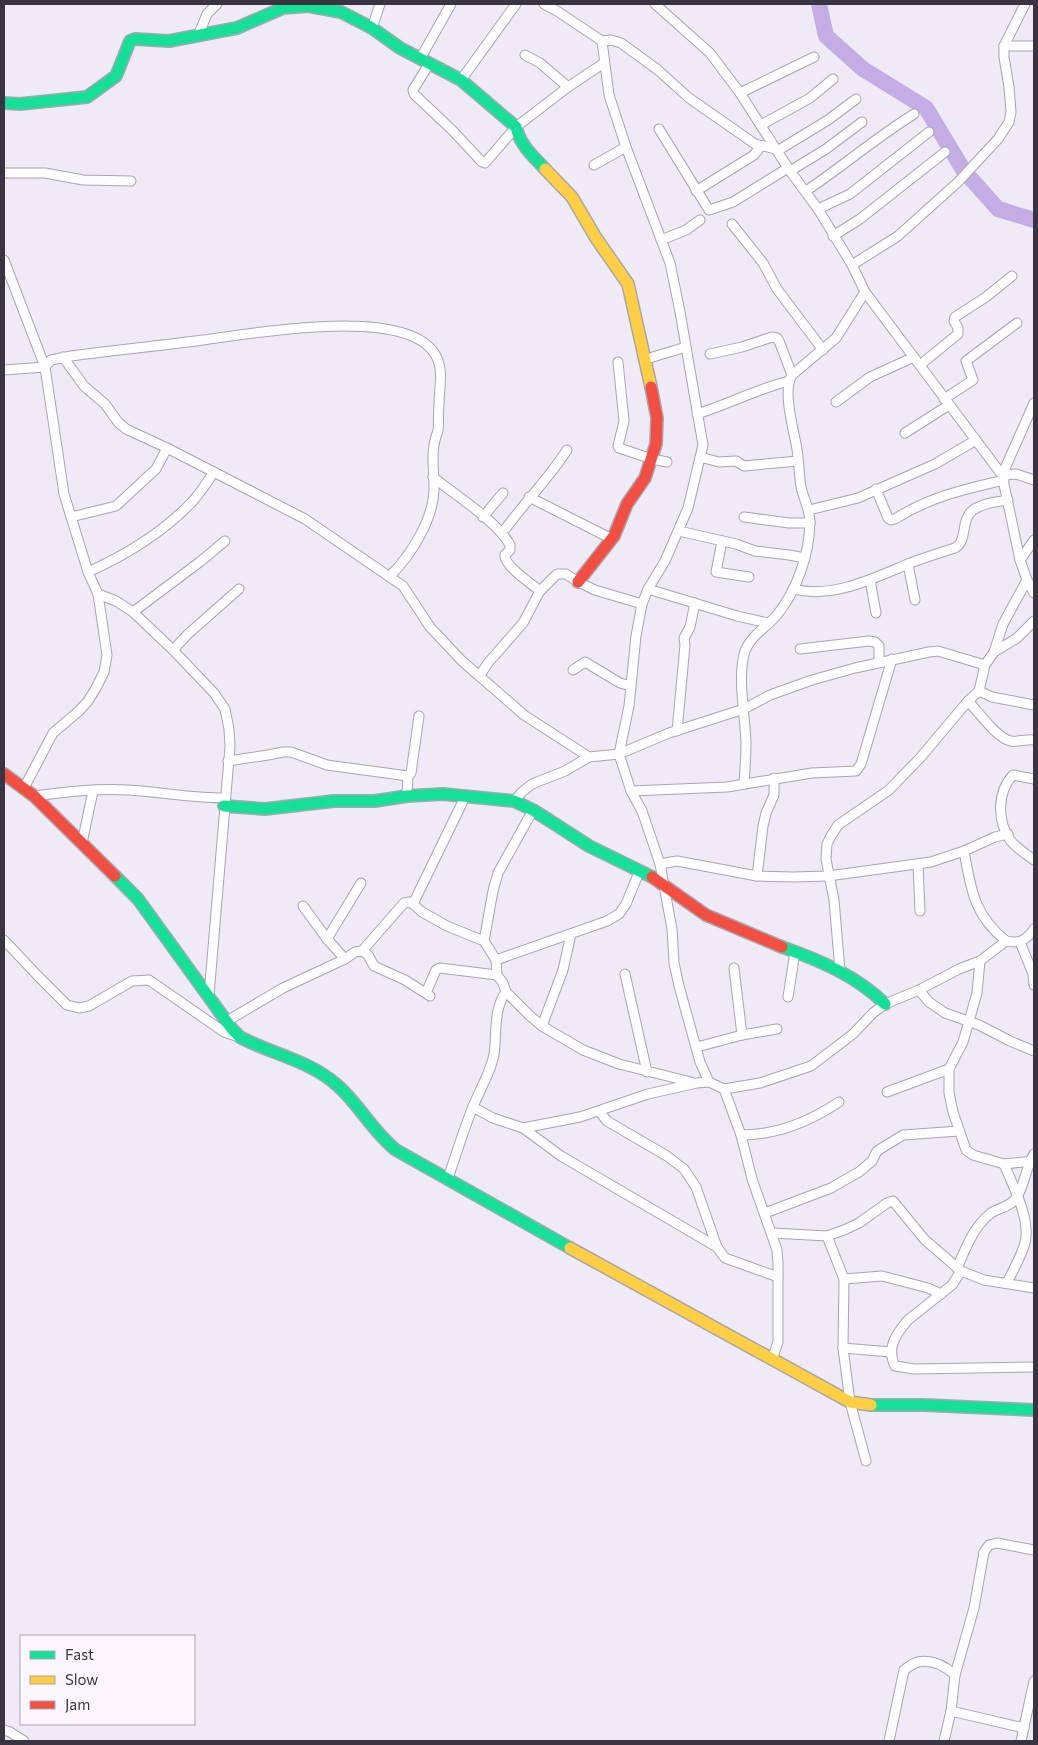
<svg xmlns="http://www.w3.org/2000/svg" width="1038" height="1745" font-family="Commissioner,sans-serif">
	<rect width="100%" height="100%" fill="#efebf6"/>
	<g fill="none" stroke-linecap="round" stroke-linejoin="round">
		<path stroke="#c4ade4" stroke-width="16" d="M 819,4 L 826,36 L 863,69 L 926,108 L 964,171 L 998,209 L 1034,220"/>
		<defs>
			<g id="street">
				<path d="M 544,4 L 557,11 L 602,41 L 611,40 L 621,43 L 658,70 L 689,98 L 755,144 L 776,149"/>
				<path d="M 655,4 L 710,53 L 740,93 L 790,171 L 818,209 L 852,265 L 865,292 L 1002,475 L 1020,560 L 1027,580 L 1034,593"/>
				<path d="M 372,28 L 380,4"/>
				<path d="M 198,36 L 207,14 L 217,4"/>
				<path d="M 602,41 L 609,95 L 626,147 L 670,263 L 680,312 L 703,445 L 688,508 L 665,561 L 648,589 L 642,604 L 636,636 L 629,706 L 619,754 L 631,791 L 642,811 L 660,864 L 672,929 L 674,963 L 679,986 L 700,1062 L 709,1082"/>
				<path d="M 1004,46 L 1034,46"/>
				<path d="M 525,55 L 540,63 L 568,87"/>
				<path d="M 420,59 L 451,4"/>
				<path d="M 429,64 L 413,90 L 414,94 L 453,131 L 482,162 L 485,163 L 516,127 L 568,87 L 604,63"/>
				<path d="M 461,80 L 516,4"/>
				<path d="M 740,93 L 814,57"/>
				<path d="M 761,125 L 810,98 L 833,79"/>
				<path d="M 659,129 L 709,210 L 733,202 L 788,168"/>
				<path d="M 777,151 L 828,120 L 856,99"/>
				<path d="M 594,165 L 626,147"/>
				<path d="M 790,171 L 826,149 L 862,122"/>
				<path d="M 4,173 L 45,173 L 83,180 L 131,181"/>
				<path d="M 696,191 L 754,155 L 761,146"/>
				<path d="M 806,191 C 843,166 877,137 914,114"/>
				<path d="M 818,209 L 850,194 L 929,132"/>
				<path d="M 732,224 L 763,263 L 777,289 L 823,350"/>
				<path d="M 833,236 L 860,219 L 945,152"/>
				<path d="M 661,240 L 686,230 L 700,220"/>
				<path d="M 4,260 L 45,367 L 64,494 L 88,572 L 98,594 L 107,655 L 104,672 L 96,688 L 88,701 L 79,711 L 53,733 L 24,788"/>
				<path d="M 852,265 L 898,236 L 958,182 L 998,139 L 1009,122 L 1011,112 L 1009,87 L 1004,57 L 1004,46 L 1025,4"/>
				<path d="M 710,354 L 742,347 L 772,337 L 777,338 L 779,341 L 792,375"/>
				<path d="M 63,357 L 84,386 L 105,404 L 118,422 L 126,429 L 167,448 L 305,519 L 403,586 L 430,627 L 462,661 L 524,715 L 589,757"/>
				<path d="M 646,359 L 686,347"/>
				<path d="M 618,362 L 624,421 L 618,446 L 619,448 L 652,459 L 667,462"/>
				<path d="M 920,365 L 958,334 L 958,328 L 954,321 L 955,317 L 986,297 L 1012,276"/>
				<path d="M 45,367 L 51,360 L 71,356 C 115,350 159,346 203,340 C 251,334 409,304 436,356 C 444,371 439,388 439,405 C 438,413 439,422 438,431 C 430,450 434,468 434,488 C 434,519 411,555 390,576"/>
				<path d="M 4,370 L 45,367"/>
				<path d="M 944,399 L 973,380 L 966,361 L 1017,323"/>
				<path d="M 836,402 L 870,377 L 914,357"/>
				<path d="M 1034,403 L 1002,475 L 1016,474 L 1034,480"/>
				<path d="M 697,414 C 729,404 757,389 789,381"/>
				<path d="M 905,433 L 949,405"/>
				<path d="M 700,457 L 719,462 L 736,461 L 744,466 L 798,461"/>
				<path d="M 433,477 C 455,495 497,521 510,545 L 510,550 L 505,555 C 504,566 532,584 540,591"/>
				<path d="M 876,489 L 888,518 L 891,520 L 895,519 C 929,497 965,489 1004,480"/>
				<path d="M 529,497 L 612,539"/>
				<path d="M 809,510 L 858,498 L 935,464 L 976,440"/>
				<path d="M 71,517 L 116,506 L 156,469 L 167,448"/>
				<path d="M 483,517 L 503,493"/>
				<path d="M 744,517 L 789,523 L 810,523"/>
				<path d="M 506,528 C 526,501 549,478 567,450"/>
				<path d="M 679,531 L 736,544 L 755,551 L 789,555 L 805,558"/>
				<path d="M 722,541 L 716,572 L 749,577"/>
				<path d="M 1020,560 L 1034,540"/>
				<path d="M 908,564 L 915,600"/>
				<path d="M 88,572 C 126,555 162,533 191,503 C 200,494 207,482 214,472"/>
				<path d="M 870,580 L 876,613"/>
				<path d="M 648,589 L 737,616 L 768,623"/>
				<path d="M 793,589 C 832,599 872,579 908,564 C 923,558 939,553 955,548 C 968,541 960,520 973,510 C 983,503 996,502 1008,500"/>
				<path d="M 98,594 L 116,601 L 133,612 L 173,650 L 214,693 L 225,709 L 229,729 L 230,747 L 209,995"/>
				<path d="M 133,612 L 201,561 L 225,541"/>
				<path d="M 800,649 L 869,641 L 875,642 L 879,646 L 879,662"/>
				<path d="M 173,650 L 188,634 L 239,589"/>
				<path d="M 994,652 L 1003,624 L 1027,580"/>
				<path d="M 573,670 L 585,662 L 620,683 L 631,686"/>
				<path d="M 480,675 L 488,663 L 523,623 L 540,591 L 557,574 L 566,574 L 578,582 L 595,590 L 642,604"/>
				<path d="M 979,691 L 992,697 L 1034,705"/>
				<path d="M 968,701 C 978,711 997,739 1011,741 C 1018,742 1027,739 1034,740"/>
				<path d="M 677,731 L 685,645 L 684,638 L 690,627 L 695,603"/>
				<path d="M 228,761 L 268,755 L 283,752 L 291,752 L 327,765 L 408,776 L 411,773 L 419,716"/>
				<path d="M 1034,779 L 1013,775 C 997,792 997,820 1010,840 C 1016,848 1026,854 1034,860"/>
				<path d="M 744,783 C 745,769 746,755 746,742 C 745,716 737,675 745,651 C 751,635 767,627 777,615 C 797,590 809,555 810,523 C 810,510 804,500 801,487 C 799,475 799,462 797,449 C 794,431 782,391 792,375 L 836,338 L 865,292"/>
				<path d="M 631,791 L 727,787 L 812,773 L 856,771 L 861,764 L 892,659"/>
				<path d="M 34,796 C 65,792 97,788 128,790 C 160,792 192,798 225,798"/>
				<path d="M 407,796 L 408,776"/>
				<path d="M 465,797 L 413,904 L 422,912 L 447,926 L 484,941 L 496,960 L 497,975 L 503,983 L 506,992 L 529,1015 L 542,1026 L 583,1050 L 619,1064 L 691,1082"/>
				<path d="M 514,801 L 522,792 L 532,784 L 565,771 L 589,757 L 619,754 L 669,733 L 744,709 L 770,695 L 812,680 L 855,668 L 929,652 L 938,651 L 985,665"/>
				<path d="M 82,843 L 93,791"/>
				<path d="M 964,851 C 971,890 974,915 1006,941"/>
				<path d="M 660,864 L 677,861 L 757,876 L 793,877 L 828,876 L 931,862 L 964,851 L 995,837 L 1008,834"/>
				<path d="M 918,865 L 920,911"/>
				<path d="M 757,876 L 763,826 L 766,813 L 774,795 L 774,778"/>
				<path d="M 303,906 L 327,939 L 345,959"/>
				<path d="M 327,939 L 361,883"/>
				<path d="M 4,940 L 37,975 L 67,1005 L 79,1008 L 89,1006 L 132,981 L 149,980 L 224,1032 L 239,1037"/>
				<path d="M 484,941 L 493,891 L 498,873 L 533,810"/>
				<path d="M 1020,942 L 1033,974 L 1034,985"/>
				<path d="M 362,951 L 368,955 L 374,966 L 405,980 L 430,996"/>
				<path d="M 496,960 L 607,921 L 619,914 L 626,904 L 640,870"/>
				<path d="M 980,961 L 977,993 L 963,1042 L 949,1069 L 949,1093 L 953,1112 L 966,1150 L 973,1155 L 1004,1164 L 1034,1161"/>
				<path d="M 734,968 L 742,1035"/>
				<path d="M 840,971 L 834,900 L 826,859 L 827,844 L 831,836 L 838,825 L 889,790 L 920,758 L 968,701 L 979,691 L 985,665 L 994,652 L 1017,638 L 1034,621"/>
				<path d="M 625,974 L 647,1072"/>
				<path d="M 919,990 L 929,1002 L 945,1013 L 979,1025 L 1010,1041 L 1034,1051"/>
				<path d="M 426,993 L 436,970 L 440,968 L 497,975"/>
				<path d="M 788,997 L 795,952"/>
				<path d="M 227,1021 L 283,988 L 345,959 L 355,952 L 362,951 L 404,903 L 410,902 L 413,904"/>
				<path d="M 542,1026 L 563,970 L 571,934"/>
				<path d="M 697,1047 L 742,1035 L 777,1029"/>
				<path d="M 724,1089 L 760,1083 L 811,1066 L 853,1034 L 873,1013 L 885,1004 L 919,990 L 959,969 L 980,961 L 1006,941 C 1019,944 1027,940 1034,929"/>
				<path d="M 887,1092 L 949,1069"/>
				<path d="M 473,1107 L 493,1118 L 523,1128 L 580,1117 L 648,1094 L 697,1083 L 709,1082 L 724,1089 L 741,1135 L 752,1179 L 777,1250 L 778,1264 L 778,1342 L 772,1360"/>
				<path d="M 599,1111 L 607,1121 L 667,1156 L 684,1169 L 696,1187 L 717,1247 L 725,1258 L 778,1277"/>
				<path d="M 523,1128 L 561,1156 L 717,1247"/>
				<path d="M 741,1135 C 777,1135 809,1122 839,1102"/>
				<path d="M 1004,1164 C 1013,1186 1031,1219 1025,1243 C 1021,1257 1013,1270 1007,1283"/>
				<path d="M 448,1178 C 456,1155 463,1132 472,1109 C 479,1091 490,1074 494,1055 C 497,1035 493,1009 506,992"/>
				<path d="M 765,1213 L 831,1188 L 843,1181 L 859,1172 L 872,1161 L 877,1151 L 903,1135 L 959,1131"/>
				<path d="M 772,1233 L 827,1236 L 844,1230 L 859,1223 L 887,1203 L 893,1201 L 925,1240 L 961,1271 L 984,1280 L 1034,1288"/>
				<path d="M 827,1236 L 844,1279 L 843,1348 L 850,1402 L 866,1461"/>
				<path d="M 957,1268 C 966,1248 973,1227 991,1213 C 999,1208 1012,1206 1017,1197 C 1025,1183 1026,1167 1034,1154"/>
				<path d="M 961,1271 L 952,1285 L 908,1320 C 896,1334 886,1348 895,1366 L 914,1369 L 1034,1367"/>
				<path d="M 844,1279 L 882,1276 L 928,1288 L 941,1294"/>
				<path d="M 843,1348 L 891,1352"/>
				<path d="M 951,1711 L 1024,1728"/>
				<path d="M 4,1730 L 10,1732 L 24,1741"/>
				<path d="M 889,1741 L 904,1670 C 908,1667 913,1663 918,1662 C 932,1659 945,1666 955,1675"/>
				<path d="M 944,1741 L 951,1711 L 955,1675 L 974,1608 L 984,1552 L 989,1545 L 997,1543 L 1034,1550"/>
				<path d="M 1021,1741 L 1034,1681"/>
			</g>
			<g id="fast">
				<path d="M 4,103 L 20,104 L 87,97 L 116,76 L 130,41 L 135,39 L 169,41 L 237,28 L 283,8 L 308,6 L 341,12 L 372,28 L 400,48 L 461,80 L 516,127 C 520,145 533,156 545,169"/>
				<path d="M 224,806 L 265,809 L 334,801 L 375,801 L 407,796 L 443,794 L 514,801 L 533,810 L 589,846 L 652,877"/>
				<path d="M 115,876 L 138,899 L 232,1029 L 240,1037 C 271,1054 309,1060 337,1085 C 359,1104 372,1131 396,1150 L 570,1248"/>
				<path d="M 782,947 C 819,960 857,976 885,1004"/>
				<path d="M 871,1405 L 923,1405 L 1034,1410"/>
			</g>
			<g id="slow">
				<path d="M 545,169 L 572,197 L 596,238 L 628,284 L 651,387"/>
				<path d="M 570,1248 L 850,1402 L 871,1405"/>
			</g>
			<g id="jam">
				<path d="M 578,582 L 614,536 L 627,504 L 645,478 L 656,444 L 657,418 L 651,387"/>
				<path d="M 4,774 L 34,796 L 115,876"/>
				<path d="M 652,877 L 706,915 L 782,947"/>
			</g>
		</defs>
		<use href="#street" stroke="#a9a5b0" stroke-width="11"/>
		<use href="#fast" stroke="#a9a5b0" stroke-width="14"/>
		<use href="#slow" stroke="#a9a5b0" stroke-width="14"/>
		<use href="#jam" stroke="#a9a5b0" stroke-width="14"/>
		<use href="#street" stroke="#fdfcfe" stroke-width="9"/>
		<use href="#fast" stroke="#16e098" stroke-width="11"/>
		<use href="#slow" stroke="#ffcf43" stroke-width="11"/>
		<use href="#jam" stroke="#f24e42" stroke-width="11"/>
	</g>
	<rect width="1038" height="1745" fill="none" stroke="#393441" stroke-width="10"/>
	<rect x="20" y="1635" width="175" height="90" fill="#f9f6fd" stroke="#aca8b2"/>
	<rect x="30" y="1651" width="25" height="8" fill="#16e098" stroke="#aca8b2"/>
	<text x="65" y="1660" font-size="15" fill="#393441">Fast</text>
	<rect x="30" y="1676" width="25" height="8" fill="#ffcf43" stroke="#aca8b2"/>
	<text x="65" y="1685" font-size="15" fill="#393441">Slow</text>
	<rect x="30" y="1701" width="25" height="8" fill="#f24e42" stroke="#aca8b2"/>
	<text x="65" y="1710" font-size="15" fill="#393441">Jam</text>
</svg>
